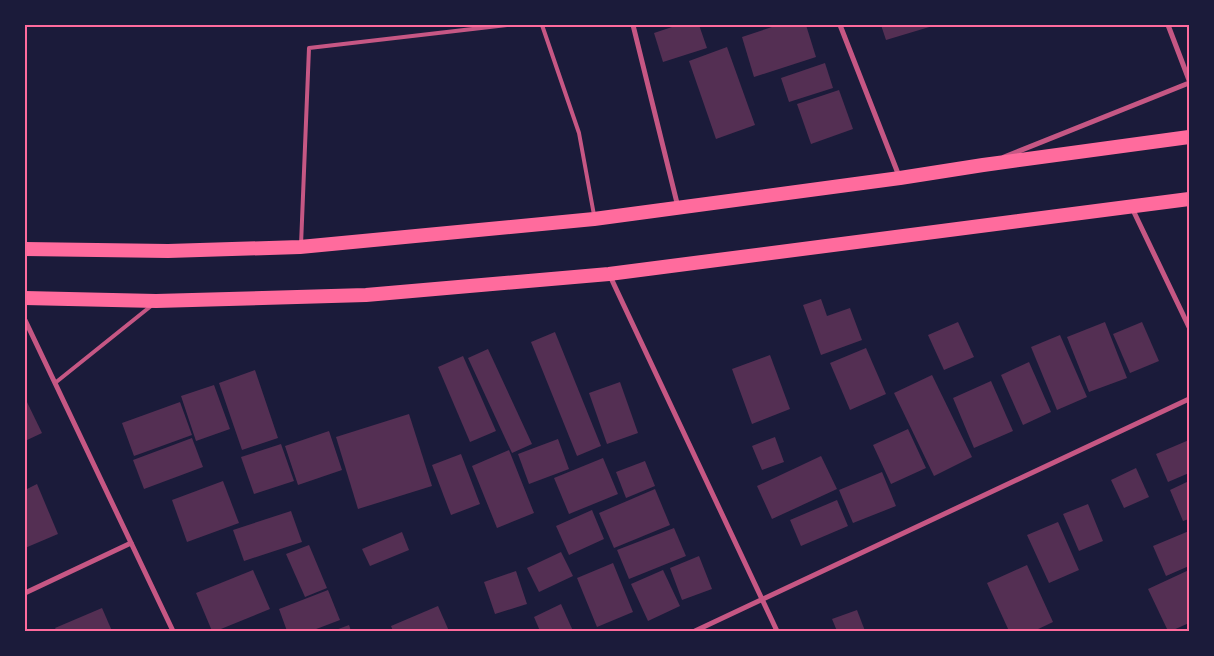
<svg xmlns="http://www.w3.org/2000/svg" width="1214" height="656" font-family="'IBM Plex Sans',sans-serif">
	<rect width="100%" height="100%" fill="#1b1b3a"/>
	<g fill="#542f53">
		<path d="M 678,25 L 699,25 L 707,48 L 663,62 L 654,33 Z"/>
		<path d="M 778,25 L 806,25 L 816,57 L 754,77 L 742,37 Z"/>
		<path d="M 881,25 L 936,25 L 886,40 Z"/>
		<path d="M 727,47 L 755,125 L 716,139 L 689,61 Z"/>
		<path d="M 825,63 L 833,88 L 789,102 L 781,78 Z"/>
		<path d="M 839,90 L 853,129 L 811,144 L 797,104 Z"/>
		<path d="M 821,299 L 827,316 L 850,308 L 862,340 L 821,355 L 803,305 Z"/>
		<path d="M 958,322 L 974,357 L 944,370 L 928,335 Z"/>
		<path d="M 1105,322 L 1127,378 L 1089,392 L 1067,337 Z"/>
		<path d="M 1142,322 L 1159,361 L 1130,373 L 1113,334 Z"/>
		<path d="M 555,332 L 601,446 L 577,456 L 531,342 Z"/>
		<path d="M 1060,335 L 1087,397 L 1057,410 L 1031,347 Z"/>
		<path d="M 866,348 L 886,394 L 850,410 L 830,363 Z"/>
		<path d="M 488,349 L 532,444 L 512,453 L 468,358 Z"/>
		<path d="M 770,355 L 790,409 L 752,424 L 732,369 Z"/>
		<path d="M 463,356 L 496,431 L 470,442 L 438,367 Z"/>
		<path d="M 1029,362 L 1051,412 L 1023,425 L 1001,375 Z"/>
		<path d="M 255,370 L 278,438 L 242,450 L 219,383 Z"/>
		<path d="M 932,375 L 972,457 L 934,476 L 894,393 Z"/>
		<path d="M 991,381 L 1013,431 L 974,448 L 953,398 Z"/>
		<path d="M 620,382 L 638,433 L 607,444 L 589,393 Z"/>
		<path d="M 214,385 L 230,429 L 196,441 L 181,396 Z"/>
		<path d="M 25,398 L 42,433 L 25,441 Z"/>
		<path d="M 180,402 L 192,435 L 134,456 L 122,423 Z"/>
		<path d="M 409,414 L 432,486 L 358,509 L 336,437 Z"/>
		<path d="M 908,429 L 926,468 L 891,484 L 873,445 Z"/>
		<path d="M 329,431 L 342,470 L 298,485 L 285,446 Z"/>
		<path d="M 775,437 L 784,462 L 762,470 L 752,446 Z"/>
		<path d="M 192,438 L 203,467 L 144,489 L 133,460 Z"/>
		<path d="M 558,439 L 569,469 L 529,484 L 518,454 Z"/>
		<path d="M 1189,440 L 1189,473 L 1168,482 L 1156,454 Z"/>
		<path d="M 281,444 L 294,481 L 254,494 L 241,457 Z"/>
		<path d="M 509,450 L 534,513 L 497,528 L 472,466 Z"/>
		<path d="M 461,454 L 480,504 L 451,515 L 432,465 Z"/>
		<path d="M 821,456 L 837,489 L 772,519 L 757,486 Z"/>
		<path d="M 603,458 L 618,494 L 569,514 L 554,478 Z"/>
		<path d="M 645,461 L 655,486 L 626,498 L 616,472 Z"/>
		<path d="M 1136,468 L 1149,497 L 1124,508 L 1111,480 Z"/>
		<path d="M 882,472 L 896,506 L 853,523 L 839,490 Z"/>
		<path d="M 223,481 L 239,523 L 187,542 L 172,500 Z"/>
		<path d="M 1189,481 L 1189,519 L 1183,521 L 1170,490 Z"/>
		<path d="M 37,484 L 58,534 L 25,548 L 25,490 Z"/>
		<path d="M 655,489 L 670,525 L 614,548 L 599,513 Z"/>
		<path d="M 837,500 L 848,526 L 801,546 L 790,520 Z"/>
		<path d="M 1088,504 L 1103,541 L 1079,551 L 1063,514 Z"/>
		<path d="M 592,510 L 604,539 L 569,555 L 556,526 Z"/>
		<path d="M 291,511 L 302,542 L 244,561 L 233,530 Z"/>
		<path d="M 1058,522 L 1079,570 L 1049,583 L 1027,535 Z"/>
		<path d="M 674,528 L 686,556 L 629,579 L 617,550 Z"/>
		<path d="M 1189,531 L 1189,566 L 1166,576 L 1153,546 Z"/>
		<path d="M 402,532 L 409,550 L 370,566 L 362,549 Z"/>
		<path d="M 309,545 L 327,588 L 305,597 L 286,554 Z"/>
		<path d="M 561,552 L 573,576 L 539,592 L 527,568 Z"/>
		<path d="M 699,556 L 712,589 L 682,600 L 670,568 Z"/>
		<path d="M 613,563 L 633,612 L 597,627 L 577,578 Z"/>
		<path d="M 1027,565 L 1053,622 L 1034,631 L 1009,631 L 987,583 Z"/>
		<path d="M 253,570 L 270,609 L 216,631 L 212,631 L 196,593 Z"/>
		<path d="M 663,570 L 680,606 L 648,621 L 631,584 Z"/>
		<path d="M 1189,570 L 1189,623 L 1171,631 L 1168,631 L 1148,589 Z"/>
		<path d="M 516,571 L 527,604 L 495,614 L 484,582 Z"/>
		<path d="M 328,590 L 340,620 L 311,631 L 287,631 L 279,609 Z"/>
		<path d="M 561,604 L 573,631 L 540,631 L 534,617 Z"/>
		<path d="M 438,606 L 449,631 L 393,631 L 391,626 Z"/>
		<path d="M 102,608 L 112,631 L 57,631 L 55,628 Z"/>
		<path d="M 857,610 L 865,631 L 837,631 L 832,619 Z"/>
		<path d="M 349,625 L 351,631 L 333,631 Z"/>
	</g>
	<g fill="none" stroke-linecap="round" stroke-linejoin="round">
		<g stroke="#c65784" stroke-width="4">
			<path d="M 542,25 L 579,133 L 594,215"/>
			<path d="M 301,245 L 309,48 L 507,25"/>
			<path d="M 55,383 L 151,306"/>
		</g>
		<g stroke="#c65784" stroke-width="5">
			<path d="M 633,25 L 678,207"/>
			<path d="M 840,25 L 899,176"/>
			<path d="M 1168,25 L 1189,80"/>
			<path d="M 1004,157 L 1189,83"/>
			<path d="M 1132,208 L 1189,327"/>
			<path d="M 610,276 L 777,631"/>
			<path d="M 25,320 L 173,631"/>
			<path d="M 25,593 L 131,543"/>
			<path d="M 695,631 L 1189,399"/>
		</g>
		<g stroke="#ff6b9d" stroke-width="14">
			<path d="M 25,249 L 168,251 L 300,247 L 594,219 L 900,178 L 983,165 L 1189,137"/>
			<path d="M 25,298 L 156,301 L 366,295 L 609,274 L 1189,199"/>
		</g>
	</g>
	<rect width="1214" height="656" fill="none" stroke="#1b1b3a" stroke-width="52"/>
	<rect x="26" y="26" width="1162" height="604" fill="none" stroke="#ff6b9d" stroke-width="2"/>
</svg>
